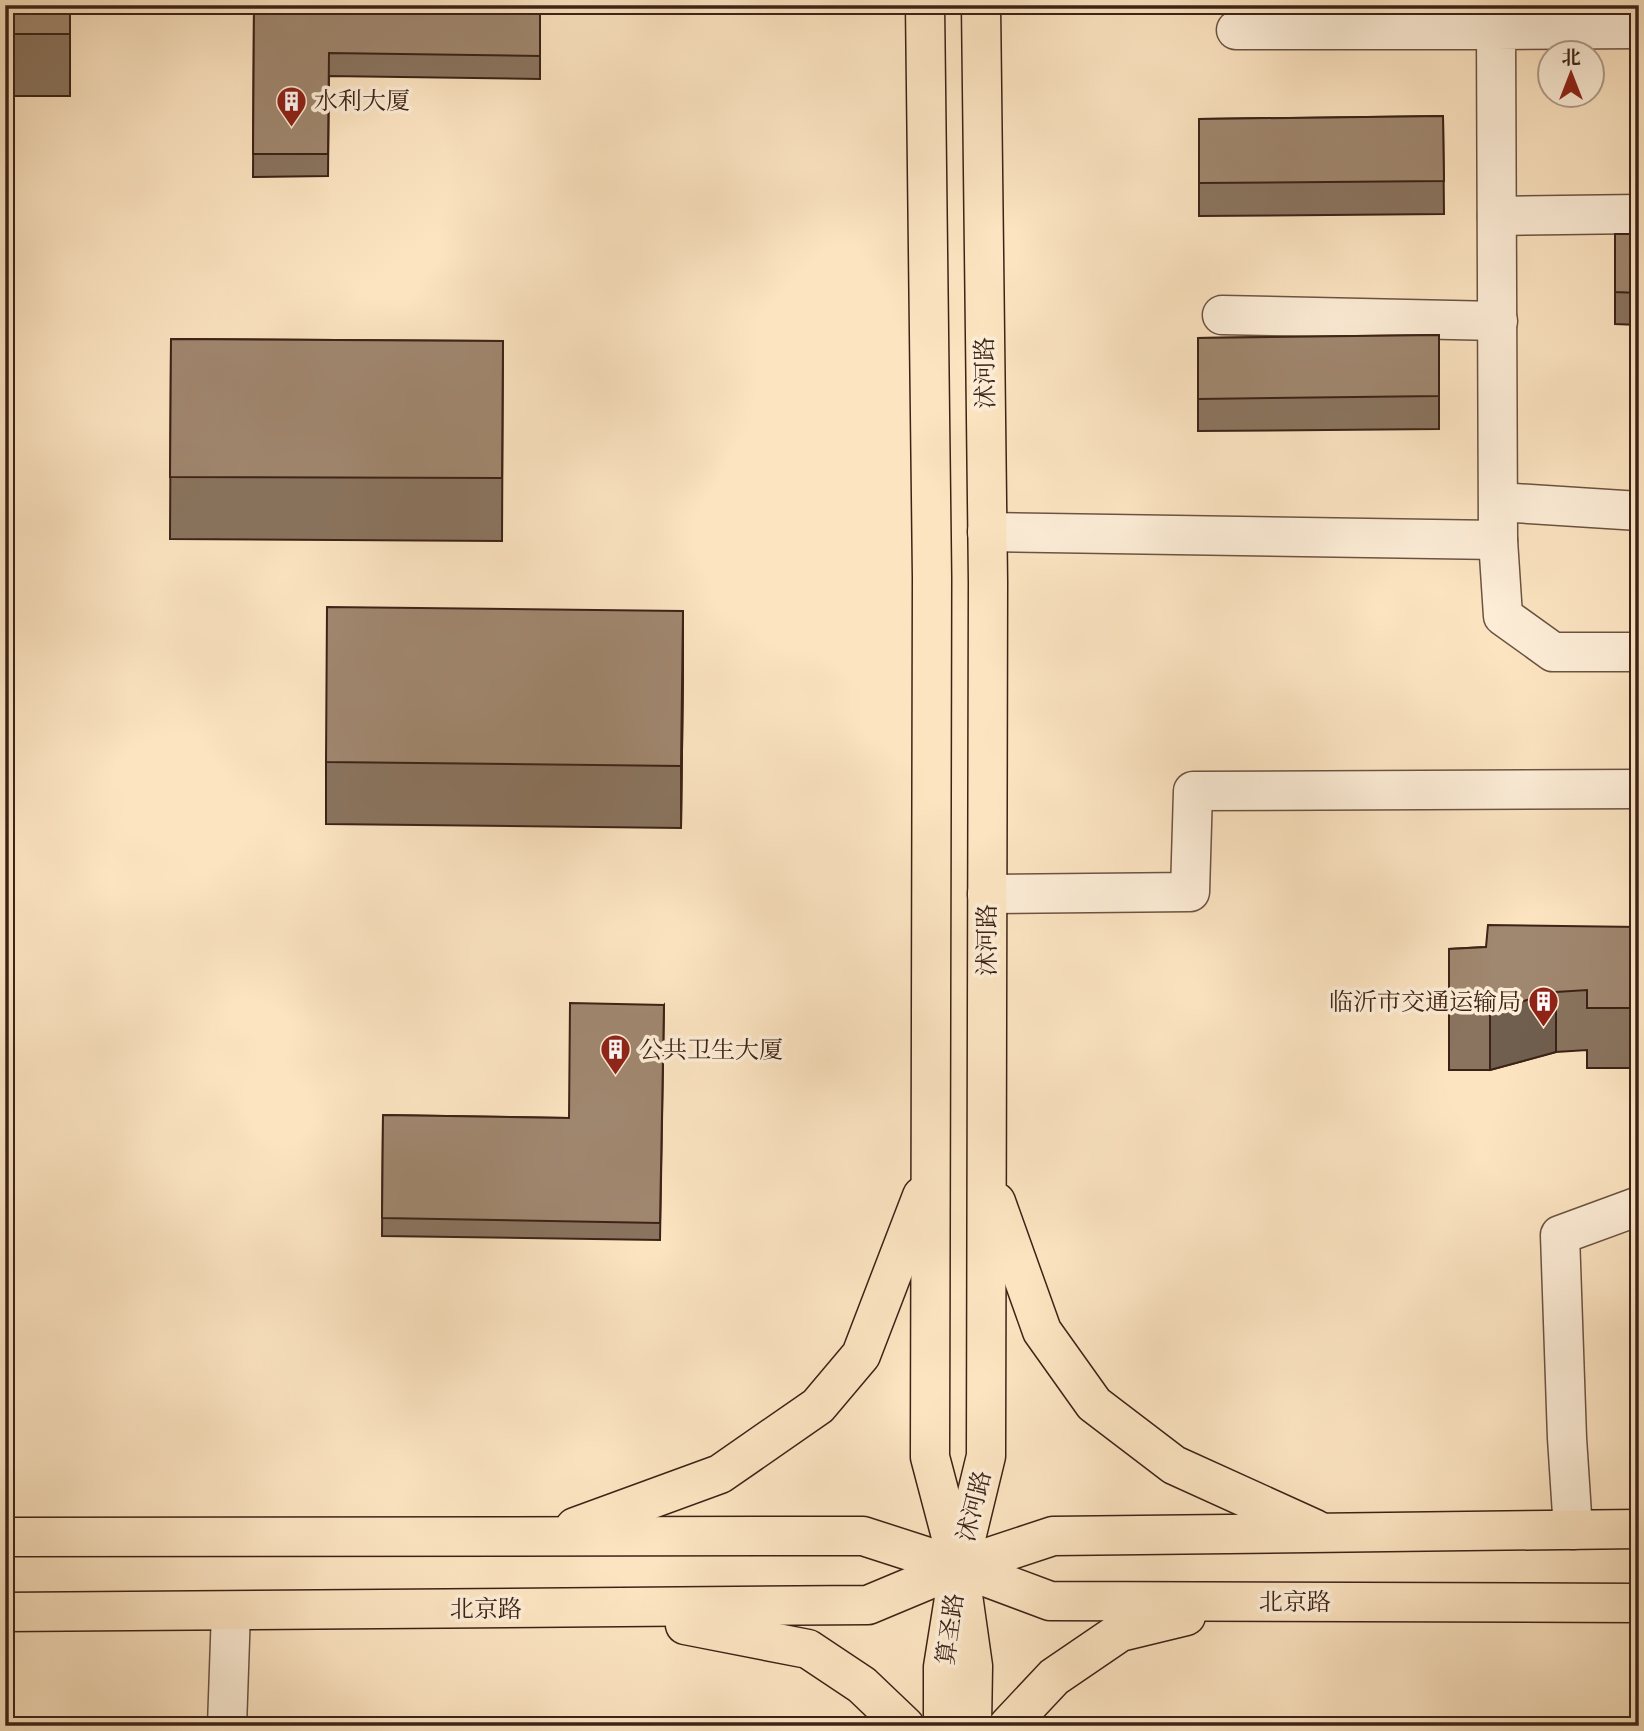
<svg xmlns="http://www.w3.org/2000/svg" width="1644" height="1731" font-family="'EB Garamond','Noto Serif SC',serif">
	<rect width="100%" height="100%" fill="#fce4c1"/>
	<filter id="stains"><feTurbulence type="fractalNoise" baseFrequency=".00286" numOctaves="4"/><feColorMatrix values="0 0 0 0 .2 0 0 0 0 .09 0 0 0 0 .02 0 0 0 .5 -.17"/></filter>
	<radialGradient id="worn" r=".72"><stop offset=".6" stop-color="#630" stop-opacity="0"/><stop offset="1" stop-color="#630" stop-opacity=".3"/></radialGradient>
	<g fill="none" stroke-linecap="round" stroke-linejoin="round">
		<defs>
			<g id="minor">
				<path d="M 1639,29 L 1496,30 L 1498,540 L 1503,616 L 1553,652 L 1639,652"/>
				<path d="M 1236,30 L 1496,30"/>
				<path d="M 1497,216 L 1639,214"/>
				<path d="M 1222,315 L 1498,321"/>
				<path d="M 1499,502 L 1639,511"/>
				<path d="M 987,532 L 1498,540"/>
				<path d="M 987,894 L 1190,892 L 1193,791 L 1639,789"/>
				<path d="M 1573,1530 L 1567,1438 L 1560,1235 L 1639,1206"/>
				<path d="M 227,1726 L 231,1611"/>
			</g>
			<g id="major">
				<path d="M 925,5 L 932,578 L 930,1457 L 959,1567 L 973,1666 L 972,1726"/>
				<path d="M 996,1202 L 1042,1331 L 1094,1404 L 1174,1465 L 1315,1529"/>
				<path d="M 575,1527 L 720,1474 L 818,1406 L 861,1355 L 922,1196"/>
				<path d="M 5,1537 L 863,1536 L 959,1567 L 1050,1601 L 1639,1603"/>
				<path d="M 5,1612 L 868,1605 L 959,1567 L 1053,1536 L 1639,1529"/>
				<path d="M 685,1625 L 808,1649 L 862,1685 L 905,1726"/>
				<path d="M 943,1726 L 943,1667 L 959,1567 L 986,1456 L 988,582 L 981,5"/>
				<path d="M 1008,1726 L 1054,1677 L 1120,1632 L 1186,1616"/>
			</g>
		</defs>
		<use href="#minor" stroke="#6c5342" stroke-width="41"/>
		<use href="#major" stroke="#3c2317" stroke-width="41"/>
		<use href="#minor" stroke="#fdedd7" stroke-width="38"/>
		<use href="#major" stroke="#fce4c1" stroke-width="38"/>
	</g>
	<g fill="#8a745f" stroke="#3c2317" stroke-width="2">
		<rect x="5" y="5" width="65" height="91"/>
		<path d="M 254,5 L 540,5 L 540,79 L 329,76 L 328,176 L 253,177 Z"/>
		<path d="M 1443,116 L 1444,214 L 1199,216 L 1199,119 Z"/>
		<path d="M 1615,234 L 1639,234 L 1639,325 L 1615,324 Z"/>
		<path d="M 1439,335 L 1439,429 L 1198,431 L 1198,338 Z"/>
		<path d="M 171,339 L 503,341 L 502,541 L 170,539 Z"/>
		<path d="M 683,674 L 681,828 L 326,824 L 326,762 Z"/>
		<path d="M 1639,927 L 1639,1049 L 1635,1049 L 1635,1068 L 1587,1068 L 1587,1050 L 1556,1052 L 1490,1070 L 1449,1070 L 1449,949 L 1486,947 Z"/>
		<path d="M 664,1005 L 660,1240 L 382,1236 L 383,1115 L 569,1118 Z"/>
	</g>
	<g fill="#705e4e" stroke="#3c2317" stroke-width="2">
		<path d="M 683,611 L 683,674 L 681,828 L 681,766 Z"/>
		<path d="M 1556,992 L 1556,1052 L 1490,1070 L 1490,1010 Z"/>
	</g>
	<g fill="#a0876f" stroke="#3c2317" stroke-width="2">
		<rect x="5" y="5" width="65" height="29"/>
		<path d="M 254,5 L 540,5 L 540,56 L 329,53 L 328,154 L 253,154 Z"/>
		<path d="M 1443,116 L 1444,181 L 1199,183 L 1199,119 Z"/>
		<path d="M 1615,234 L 1639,234 L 1639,293 L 1615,292 Z"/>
		<path d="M 1439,335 L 1439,396 L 1198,399 L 1198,338 Z"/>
		<path d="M 171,339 L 503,341 L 502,478 L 170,477 Z"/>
		<path d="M 327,607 L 683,611 L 681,766 L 326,762 Z"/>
		<path d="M 1488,925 L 1639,927 L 1639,989 L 1635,989 L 1635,1008 L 1587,1008 L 1587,990 L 1556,992 L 1490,1010 L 1449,1010 L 1449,949 L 1486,947 Z"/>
		<path d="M 570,1003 L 664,1005 L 660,1223 L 382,1218 L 383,1115 L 569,1118 Z"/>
	</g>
	<defs>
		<symbol id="building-pin" viewBox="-11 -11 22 30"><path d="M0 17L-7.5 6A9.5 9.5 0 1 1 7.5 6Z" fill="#8f2418" stroke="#fdedd7"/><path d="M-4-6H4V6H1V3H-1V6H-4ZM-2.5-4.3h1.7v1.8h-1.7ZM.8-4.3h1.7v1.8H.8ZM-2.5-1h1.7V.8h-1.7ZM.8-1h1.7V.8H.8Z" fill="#fff"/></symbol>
	</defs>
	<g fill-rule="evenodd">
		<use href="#building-pin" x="274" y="84" width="35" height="47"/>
		<use href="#building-pin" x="1526" y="984" width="35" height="47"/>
		<use href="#building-pin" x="598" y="1032" width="35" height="47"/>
	</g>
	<g text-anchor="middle" stroke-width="7" stroke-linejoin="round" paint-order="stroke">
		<g font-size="24" fill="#3c2317" stroke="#fdedd7" text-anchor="start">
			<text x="314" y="109">水利大厦</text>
			<text x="1521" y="1010" text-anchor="end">临沂市交通运输局</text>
			<text x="639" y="1058">公共卫生大厦</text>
		</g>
		<g font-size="24" fill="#3c2317" stroke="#fdedd7">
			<text transform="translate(985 373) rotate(-91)" y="8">沭河路</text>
			<text transform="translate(987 940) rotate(-90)" y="8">沭河路</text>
			<text transform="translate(974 1506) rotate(-76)" y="8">沭河路</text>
			<text x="1295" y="1610">北京路</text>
			<text x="486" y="1617">北京路</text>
			<text transform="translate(950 1629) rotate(-82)" y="8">算圣路</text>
		</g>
	</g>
	<rect width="1644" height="1731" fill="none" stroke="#fce4c1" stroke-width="28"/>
	<rect x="7" y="7" width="1630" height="1717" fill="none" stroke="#3c2317" stroke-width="3.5"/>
	<rect x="14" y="14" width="1616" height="1703" fill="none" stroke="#3c2317" stroke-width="2"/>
	<g transform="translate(1571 74)"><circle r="33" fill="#fdedd7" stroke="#b09c8a" stroke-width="2"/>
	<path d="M0-5L12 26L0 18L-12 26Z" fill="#8f2418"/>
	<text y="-10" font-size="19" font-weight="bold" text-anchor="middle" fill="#3c2317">北</text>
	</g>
	<rect width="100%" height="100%" filter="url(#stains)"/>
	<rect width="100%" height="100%" fill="url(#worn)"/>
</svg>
